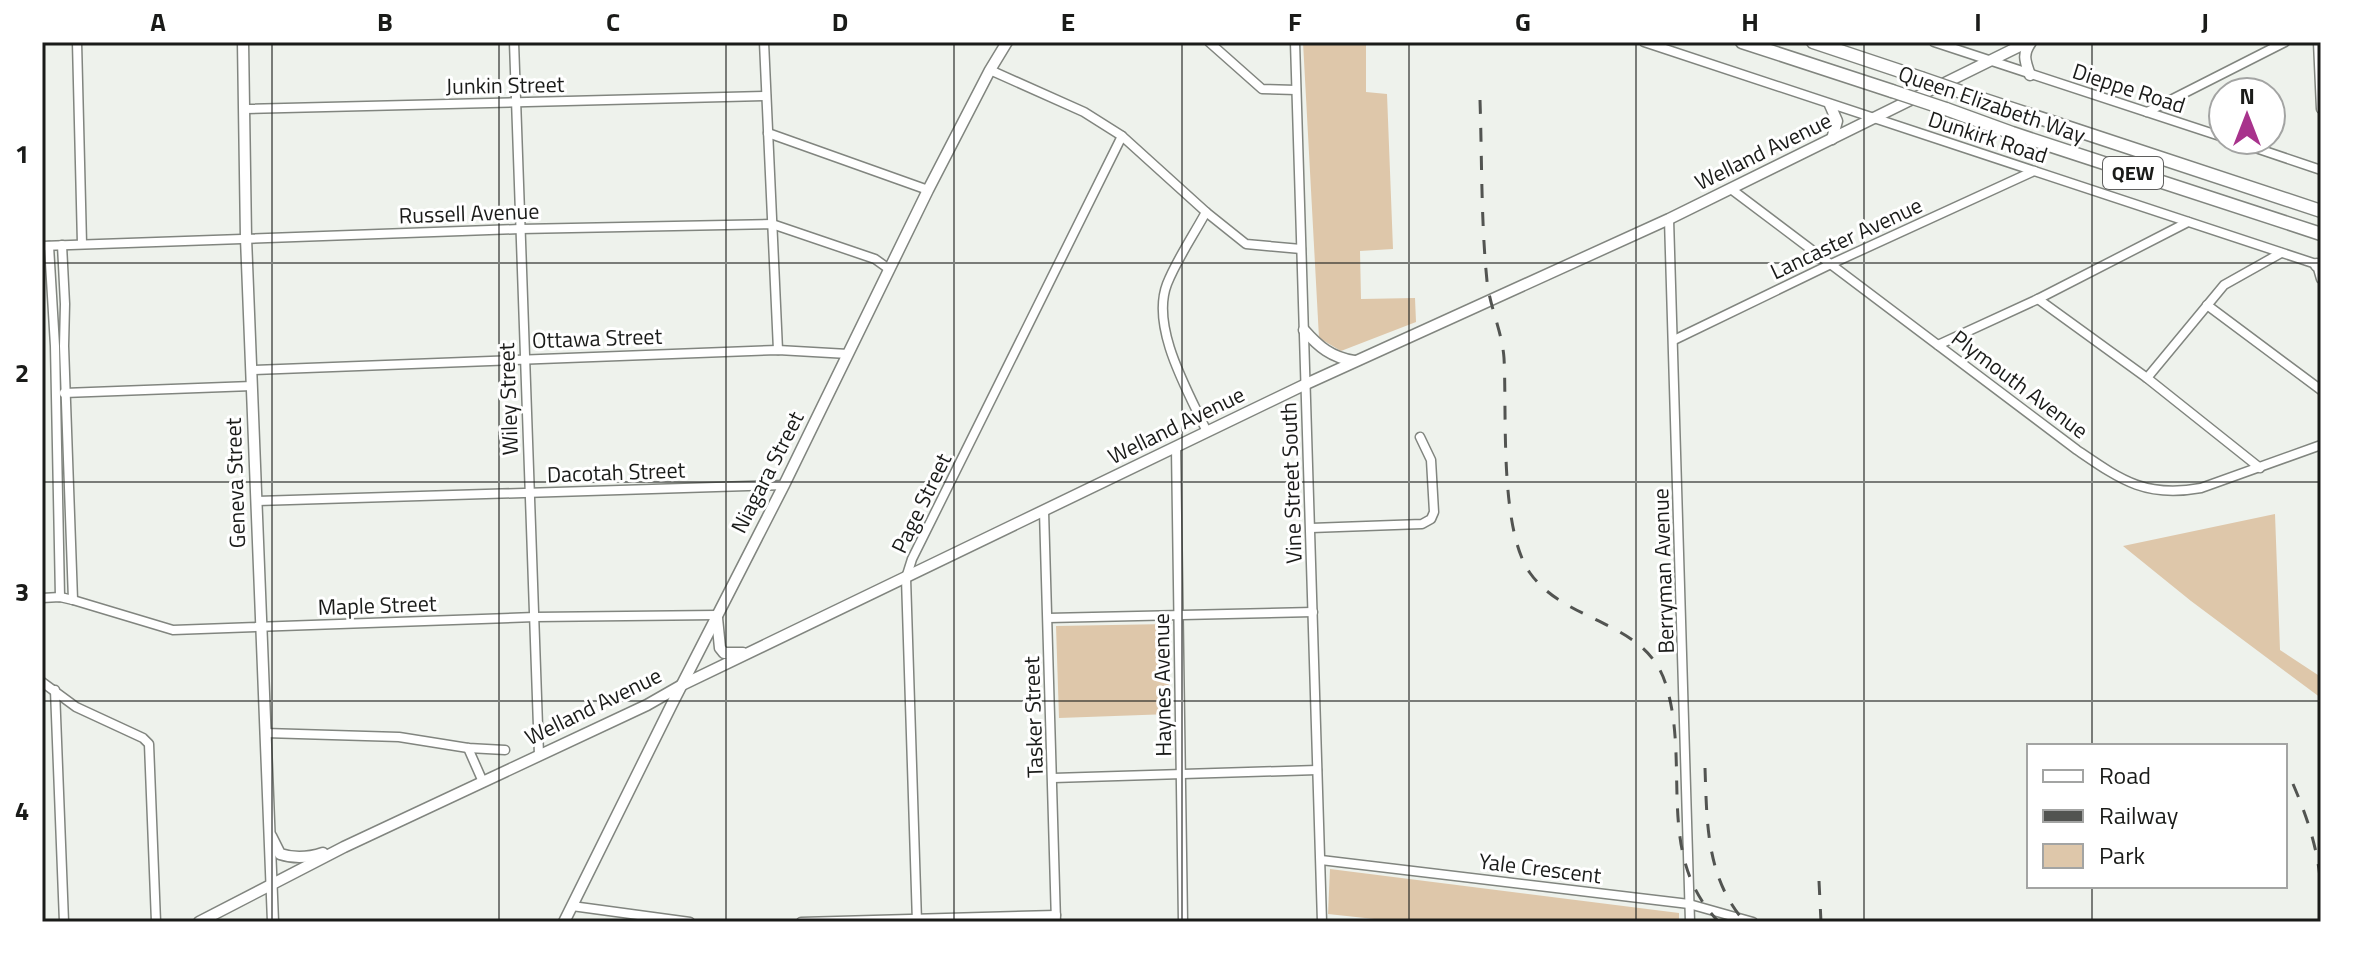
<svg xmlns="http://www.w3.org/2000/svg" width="2363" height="964" font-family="'Titillium Web',sans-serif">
	<rect width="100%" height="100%" fill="#eef2ec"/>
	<g fill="#dec7aa">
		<path d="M 1303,42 L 1366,42 L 1366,92 L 1387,94 L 1393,249 L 1360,251 L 1361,299 L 1415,298 L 1416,322 L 1341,351 L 1319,338 Z"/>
		<path d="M 2275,514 L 2280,650 L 2321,677 L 2321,698 L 2191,601 L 2123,546 Z"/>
		<path d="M 1168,624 L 1170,714 L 1059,718 L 1056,626 Z"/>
		<path d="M 1330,869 L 1679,913 L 1679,922 L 1402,922 L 1328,914 Z"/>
	</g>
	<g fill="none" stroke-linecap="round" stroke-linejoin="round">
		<defs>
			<g id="minor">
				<path d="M 77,42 L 82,244"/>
				<path d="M 514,42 L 539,755"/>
				<path d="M 764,42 L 778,350"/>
				<path d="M 1209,42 L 1262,89 L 1296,90"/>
				<path d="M 1295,42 L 1322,922"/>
				<path d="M 1644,42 L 2319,265"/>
				<path d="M 1934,42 L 2223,137"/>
				<path d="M 2318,42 L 2321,109"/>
				<path d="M 990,70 L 1084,112 L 1122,136 L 1206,212 L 1246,244 L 1301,249"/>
				<path d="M 245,109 L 766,96"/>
				<path d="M 2147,112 L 2285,42"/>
				<path d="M 768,133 L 928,190"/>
				<path d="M 2232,140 L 2321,170"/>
				<path d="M 1731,189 L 2077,450 C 2121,480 2145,498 2201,488 L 2321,445"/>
				<path d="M 1206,212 C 1193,236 1177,259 1167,284 C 1150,328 1189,393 1207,432"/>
				<path d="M 1669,219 L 1690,922"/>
				<path d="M 62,245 L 65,304 L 64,346 L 73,600"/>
				<path d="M 42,246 L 520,229 L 772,224 L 875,259 L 889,269"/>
				<path d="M 49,246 L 55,346 L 60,597"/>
				<path d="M 2317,265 L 2321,279"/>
				<path d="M 2038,299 L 2147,378 L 2260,468"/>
				<path d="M 2207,305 L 2321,390"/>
				<path d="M 1674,340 L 1831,264 L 2034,171"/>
				<path d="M 1938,345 L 2038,299 L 2188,222"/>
				<path d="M 251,370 L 778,350 L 848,354"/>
				<path d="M 2147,378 L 2224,285 L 2281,253"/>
				<path d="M 64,393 L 252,386"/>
				<path d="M 1176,448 L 1183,922"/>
				<path d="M 257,501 L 784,485"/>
				<path d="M 1044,511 L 1056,922"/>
				<path d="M 1311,528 L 1422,524 L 1431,519 L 1434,512 L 1431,460 L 1420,437"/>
				<path d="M 42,598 L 60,597 L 73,600 L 173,630 L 535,617 L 717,615"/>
				<path d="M 1048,618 L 1313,612"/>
				<path d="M 42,682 L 76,707 L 143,738 L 149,744 L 156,922"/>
				<path d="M 55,690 L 64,922"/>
				<path d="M 265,733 L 399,737 L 468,748 L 505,750"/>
				<path d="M 468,748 L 483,782"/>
				<path d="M 1053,778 L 1317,770"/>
				<path d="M 1321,860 L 1689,904 L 1753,922"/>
				<path d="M 572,906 L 690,922"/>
				<path d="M 801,922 L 1056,915"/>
				<path d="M 917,922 L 906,578 L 912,559 L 1122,136"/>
			</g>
			<g id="major">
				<path d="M 243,42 L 246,238 L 273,922"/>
				<path d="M 2030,75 C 2025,61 2022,54 2031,42"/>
				<path d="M 1830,105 L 1837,121 L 1832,139"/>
				<path d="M 1304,330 C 1319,347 1331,357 1354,361"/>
				<path d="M 717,618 L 720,648 L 724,653 L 743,653"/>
				<path d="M 271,836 L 280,854 C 295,859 308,858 323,853"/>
				<path d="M 199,922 L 344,847 L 647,705 L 682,685 L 1306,384 L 1669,219 L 2028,42"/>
				<path d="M 564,922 L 672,704 L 784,485 L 928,190 L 990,70 L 1007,42"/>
			</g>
			<g id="highway">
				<path d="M 1742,42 L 1892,91"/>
				<path d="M 1813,42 L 1921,78"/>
				<path d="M 1979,98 L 2321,211"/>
				<path d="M 1946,109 L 2012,133 L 2321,234"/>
				<path d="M 2317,265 L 2321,266"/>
			</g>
		</defs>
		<use href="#minor" stroke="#81857f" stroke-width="11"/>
		<use href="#major" stroke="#81857f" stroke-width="13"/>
		<use href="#highway" stroke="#81857f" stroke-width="15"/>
		<use href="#minor" stroke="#fff" stroke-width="8"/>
		<use href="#major" stroke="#fff" stroke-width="10"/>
		<use href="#highway" stroke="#fff" stroke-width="12"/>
		<g stroke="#525451" stroke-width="3" stroke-dasharray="14 14" stroke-linecap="butt">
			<path d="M 1480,100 C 1482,160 1481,222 1487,281 C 1490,308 1502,331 1504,358 C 1507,413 1499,529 1530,573 C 1566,624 1647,620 1666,685 C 1691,765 1654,856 1719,922"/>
			<path d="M 1705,768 C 1707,823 1706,878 1745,922"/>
			<path d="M 2293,784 C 2308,819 2319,852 2321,890"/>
			<path d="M 1819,881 L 1821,922"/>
		</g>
		<defs>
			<g id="highway-bridge">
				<path d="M 1921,78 L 1979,98"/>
				<path d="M 1892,91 L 1946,109"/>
			</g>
		</defs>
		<use href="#highway-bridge" stroke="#81857f" stroke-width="15" stroke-linecap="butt"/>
		<use href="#highway-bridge" stroke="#fff" stroke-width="12"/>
	</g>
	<path fill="none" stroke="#1a1b19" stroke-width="2" stroke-opacity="0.55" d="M 272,42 L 272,922M 499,42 L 499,922M 726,42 L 726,922M 954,42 L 954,922M 1182,42 L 1182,922M 1409,42 L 1409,922M 1636,42 L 1636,922M 1864,42 L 1864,922M 2092,42 L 2092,746M 42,263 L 2321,263M 42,482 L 2321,482M 42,701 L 2321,701M 2092,886 L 2092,922"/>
	<g text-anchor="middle" stroke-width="6" stroke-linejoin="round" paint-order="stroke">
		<rect fill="#fff" stroke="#5f5f5e" stroke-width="2" x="2103" y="157" width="60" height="32" rx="6"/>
		<g font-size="20" font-weight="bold" fill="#1a1b19">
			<text x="2133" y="180">QEW</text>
		</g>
		<g font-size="22" fill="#1a1b19" stroke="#fff">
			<text transform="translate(505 85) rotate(-1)" y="8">Junkin Street</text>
			<text transform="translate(2129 88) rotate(18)" y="8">Dieppe Road</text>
			<text transform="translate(1992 104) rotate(19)" y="8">Queen Elizabeth Way</text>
			<text transform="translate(1988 137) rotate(18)" y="8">Dunkirk Road</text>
			<text transform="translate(1763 151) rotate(-26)" y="8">Welland Avenue</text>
			<text transform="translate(469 213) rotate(-2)" y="8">Russell Avenue</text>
			<text transform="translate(1846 238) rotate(-25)" y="8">Lancaster Avenue</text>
			<text transform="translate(597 338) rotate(-2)" y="8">Ottawa Street</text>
			<text transform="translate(2020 384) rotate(37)" y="8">Plymouth Avenue</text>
			<text transform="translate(508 399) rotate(-92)" y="8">Wiley Street</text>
			<text transform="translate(1176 425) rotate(-26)" y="8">Welland Avenue</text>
			<text transform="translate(616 472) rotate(-2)" y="8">Dacotah Street</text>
			<text transform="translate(767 472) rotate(-63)" y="8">Niagara Street</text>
			<text transform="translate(235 483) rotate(-92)" y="8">Geneva Street</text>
			<text transform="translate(1291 483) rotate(-92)" y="8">Vine Street South</text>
			<text transform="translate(921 503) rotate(-64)" y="8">Page Street</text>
			<text transform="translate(1663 571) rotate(-92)" y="8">Berryman Avenue</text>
			<text transform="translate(377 605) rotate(-2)" y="8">Maple Street</text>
			<text transform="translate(1162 685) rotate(-91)" y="8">Haynes Avenue</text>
			<text transform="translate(593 706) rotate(-26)" y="8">Welland Avenue</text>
			<text transform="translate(1033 717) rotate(-92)" y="8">Tasker Street</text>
			<text transform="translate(1540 868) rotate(7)" y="8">Yale Crescent</text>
		</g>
	</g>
	<rect width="2363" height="964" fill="none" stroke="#ffffff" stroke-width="88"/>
	<rect x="2027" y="744" width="260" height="144" fill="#ffffff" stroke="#a3a4a3" stroke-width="2"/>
	<rect x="2043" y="770" width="40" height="12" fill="#ffffff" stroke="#a3a4a3" stroke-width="2"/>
	<text x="2099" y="784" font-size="24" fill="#1a1b19">Road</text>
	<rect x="2043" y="810" width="40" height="12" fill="#525451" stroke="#a3a4a3" stroke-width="2"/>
	<text x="2099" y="824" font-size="24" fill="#1a1b19">Railway</text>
	<rect x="2043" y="844" width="40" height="24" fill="#dec7aa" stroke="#a3a4a3" stroke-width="2"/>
	<text x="2099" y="864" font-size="24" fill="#1a1b19">Park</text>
	<g transform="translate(2247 116)"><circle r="38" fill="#ffffff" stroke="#a3a4a3" stroke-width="2"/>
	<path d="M0-6L14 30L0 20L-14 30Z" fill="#a8338c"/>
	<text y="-12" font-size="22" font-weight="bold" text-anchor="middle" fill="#1a1b19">N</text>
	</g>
	<rect x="44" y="44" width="2275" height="876" fill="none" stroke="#1a1b19" stroke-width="3"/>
	<g font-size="26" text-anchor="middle" font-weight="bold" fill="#1a1b19">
		<text x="158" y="31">A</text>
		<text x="385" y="31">B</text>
		<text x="613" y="31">C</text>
		<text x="840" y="31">D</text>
		<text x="1068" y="31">E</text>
		<text x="1295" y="31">F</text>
		<text x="1523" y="31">G</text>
		<text x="1750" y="31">H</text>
		<text x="1978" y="31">I</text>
		<text x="2205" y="31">J</text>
		<text x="22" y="163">1</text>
		<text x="22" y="382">2</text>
		<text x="22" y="601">3</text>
		<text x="22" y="820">4</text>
	</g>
</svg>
